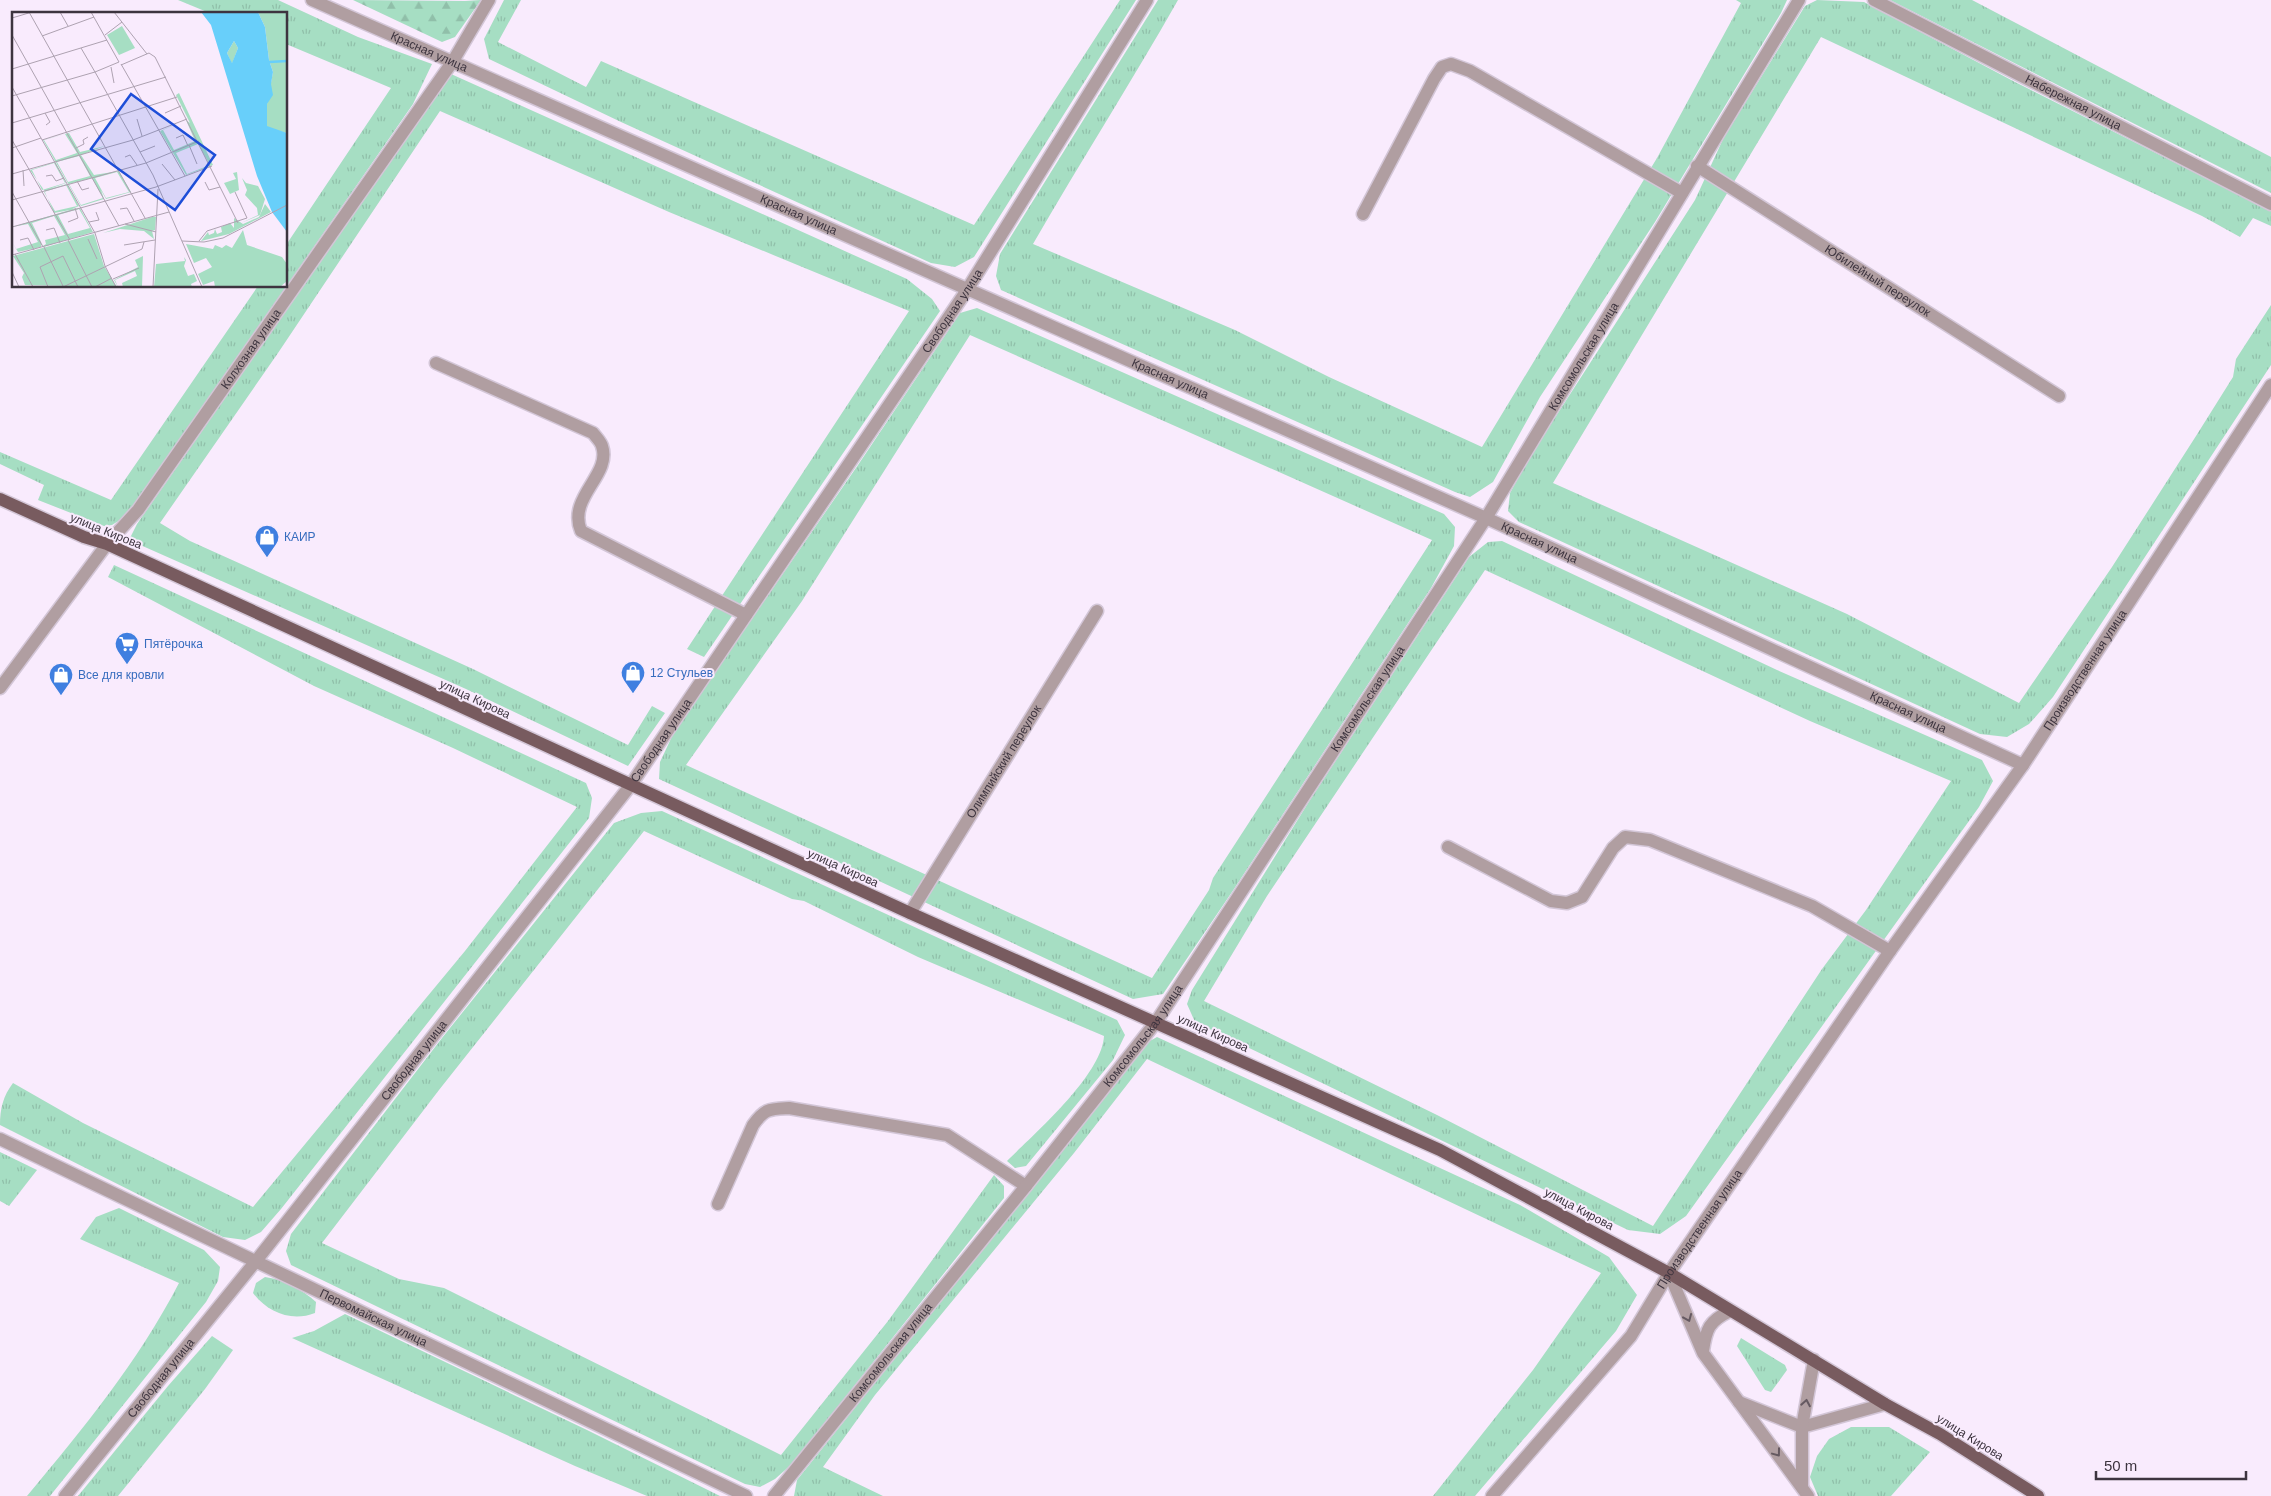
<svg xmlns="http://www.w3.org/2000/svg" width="2271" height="1496" font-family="Helvetica,sans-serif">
	<defs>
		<pattern id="grass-tufts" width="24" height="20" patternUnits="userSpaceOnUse" patternTransform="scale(1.25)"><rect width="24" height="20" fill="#a6dec3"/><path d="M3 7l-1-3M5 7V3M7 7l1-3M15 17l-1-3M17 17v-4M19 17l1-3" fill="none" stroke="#90bfa9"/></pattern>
		<pattern id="forest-firs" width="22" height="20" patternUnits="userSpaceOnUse" patternTransform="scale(1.25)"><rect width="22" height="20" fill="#a6dec3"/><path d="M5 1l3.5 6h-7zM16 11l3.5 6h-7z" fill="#90bfa9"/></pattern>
	</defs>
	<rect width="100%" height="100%" fill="#f9ebfd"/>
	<g fill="url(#grass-tufts)" fill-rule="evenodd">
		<path d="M 178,0 L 278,0 L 358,37 L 432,64 L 413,104 L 128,515 L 112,525 L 104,526 L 38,500 L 44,485 L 0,464 L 0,452 L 111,500 L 258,286 L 286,286 L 286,245 L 391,88 L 286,44 L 286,14 L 212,14 Z"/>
		<path d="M 504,0 L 521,0 L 498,42 L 586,87 L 601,61 L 974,225 L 1120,0 L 1136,0 L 974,257 L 955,267 L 931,263 L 621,122 L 489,59 L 484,39 Z"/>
		<path d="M 1158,0 L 1178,0 C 1131,83 1080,162 1033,244 L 1235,330 L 1329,377 L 1482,447 L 1657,158 L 1741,3 L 1736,0 L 1787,0 L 1781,13 L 1655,222 L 1540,397 L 1493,482 L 1470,497 L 1455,492 L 1001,290 L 996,276 L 1000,254 Z"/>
		<path d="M 1817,0 L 1864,2 L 2015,82 L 2271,211 L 2271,226 L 2253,218 L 2240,237 L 2202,216 L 1821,37 L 1553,483 L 1847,614 L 2019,703 L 2112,567 L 2196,436 L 2233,377 L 2236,359 L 2271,305 L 2271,365 L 2053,697 L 2029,724 L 2007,737 L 1980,734 L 1519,522 L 1508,511 L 1510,493 L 1529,458 L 1695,200 L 1724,137 L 1805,6 Z"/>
		<path d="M 1890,0 L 1972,0 L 2271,157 L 2271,193 Z"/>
		<path d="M 451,74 L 907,279 L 932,299 L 940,311 L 704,657 L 687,649 L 909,311 L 669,212 L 440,111 L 278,353 L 160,523 L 190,541 L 473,669 L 628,745 L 652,706 L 665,713 L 628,766 L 466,689 L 129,540 L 137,524 Z"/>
		<path d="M 977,308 L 1444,514 L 1455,527 L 1454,546 L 1431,588 L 1234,889 L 1163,994 L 1133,999 L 659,779 L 660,762 L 675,730 L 858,465 L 960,313 ZM 970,335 L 1432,540 L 1213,878 L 1209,890 L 1152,978 L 686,765 L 802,601 Z"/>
		<path d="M 1502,541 L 1777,670 L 1982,760 L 1993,781 L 1979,807 L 1686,1216 L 1660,1234 L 1628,1230 L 1195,1022 L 1187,1004 L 1192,990 L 1310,800 L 1469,557 L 1488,542 ZM 1485,570 L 1810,721 L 1951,781 L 1866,910 L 1822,969 L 1653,1226 L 1437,1115 L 1204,1001 L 1267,896 Z"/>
		<path d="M 114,565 L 586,783 L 592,798 L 589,818 L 281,1209 L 261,1232 L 245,1240 L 223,1237 L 0,1125 C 0,1109 3,1096 13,1083 L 83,1123 L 253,1207 L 465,951 L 577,807 L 453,748 L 314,686 L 108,577 Z"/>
		<path d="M 662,811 L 1117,1020 L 1125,1035 L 1113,1060 L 1026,1166 L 1015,1168 L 1007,1161 C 1034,1134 1102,1075 1104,1036 L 918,957 L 804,901 L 792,899 L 644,831 L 439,1090 L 322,1243 L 399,1279 L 444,1288 L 781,1455 L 888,1321 L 994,1175 L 1004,1186 L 1004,1198 L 792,1464 L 775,1479 L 760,1487 L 745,1484 L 291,1265 L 286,1251 L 291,1234 L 442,1038 L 614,823 L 641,813 Z"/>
		<path d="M 1157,1037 L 1520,1205 L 1609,1257 L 1637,1295 L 1616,1331 L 1475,1496 L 1433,1496 L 1533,1370 L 1601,1273 L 1147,1059 L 1074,1153 L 875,1395 L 823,1467 L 883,1496 L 794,1496 L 797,1480 L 1148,1042 Z"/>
		<path d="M 0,1152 L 37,1170 L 9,1206 L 0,1201 Z"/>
		<path d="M 119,1208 L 204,1250 L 220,1267 L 218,1281 L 206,1302 L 50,1496 L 27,1496 C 83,1429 138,1362 179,1283 L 80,1239 L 96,1217 Z"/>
		<path d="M 265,1277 C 282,1279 303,1290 316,1302 L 315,1313 C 292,1322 268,1313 253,1293 L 256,1283 Z"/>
		<path d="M 345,1314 L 587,1430 L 720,1496 L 647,1496 L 575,1466 L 292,1338 L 314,1331 Z"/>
		<path d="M 212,1336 L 233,1350 L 205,1389 L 118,1496 L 78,1496 L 168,1386 Z"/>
		<path d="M 1741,1338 L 1785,1365 L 1787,1370 L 1771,1392 L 1765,1390 L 1737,1346 Z"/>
		<path d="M 1851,1427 L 1889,1427 L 1930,1452 L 1891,1496 L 1818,1496 L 1810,1477 L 1817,1456 L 1829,1439 Z"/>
	</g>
	<path fill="url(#forest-firs)" d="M 353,0 L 465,1 L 481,0 L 455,37 L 442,42 Z"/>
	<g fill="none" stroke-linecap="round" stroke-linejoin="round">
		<defs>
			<g id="minor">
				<path id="s1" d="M 312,0 L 1486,518 L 2023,765"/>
				<path id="s2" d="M 1874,0 L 2271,204"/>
				<path id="s3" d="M 1697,166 L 2059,396"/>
				<path d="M 1363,214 L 1434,79 L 1442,67 L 1451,64 L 1470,71 L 1682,193"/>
				<path d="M 436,363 L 593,433 C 596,437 601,442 602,446 C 612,475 567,497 581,531 L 746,615"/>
				<path id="s4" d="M 0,688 L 107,544 L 138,510 L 453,61 L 489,0"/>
				<path id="s5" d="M 630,786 L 967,290 L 1147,0"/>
				<path d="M 1448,847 L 1551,901 L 1567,903 L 1582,897 L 1613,848 L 1625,837 L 1650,840 L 1812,906 L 1890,951"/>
				<path id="s6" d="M 910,913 L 1097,611"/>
				<path id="s7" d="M 0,1139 L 746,1496"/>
				<path d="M 718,1204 L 753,1125 C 765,1108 770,1109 789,1108 L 947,1135 L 1026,1186"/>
				<path id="s8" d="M 774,1496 L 1026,1186 L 1156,1022 L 1486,518 L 1799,0"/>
				<path id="s9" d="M 1492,1496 L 1631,1336 L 1669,1273 L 1890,951 L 2023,765 L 2271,385"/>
			</g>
			<g id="tertiary">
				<path d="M 1669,1273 L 1703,1353 L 1808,1496"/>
				<path d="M 1703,1351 C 1706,1329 1709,1321 1730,1311"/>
				<path d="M 1739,1402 L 1802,1427 L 1885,1404"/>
				<path d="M 1802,1487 L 1802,1427 L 1814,1360"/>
				<path id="s10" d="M 65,1496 L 256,1261 L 630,786"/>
			</g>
			<path id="primary" d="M 0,499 L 84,537 L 107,544 L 910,913 L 1440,1150 L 1669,1273 L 1885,1404 L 1940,1434 L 2038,1496"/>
		</defs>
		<use href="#minor" stroke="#d3c6d7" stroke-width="15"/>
		<use href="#tertiary" stroke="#d3c6d7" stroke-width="15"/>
		<use href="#primary" stroke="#d3c6d7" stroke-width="15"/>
		<use href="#minor" stroke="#b09ea1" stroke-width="12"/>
		<use href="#tertiary" stroke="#b09ea1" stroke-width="12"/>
		<use href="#primary" stroke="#785b5f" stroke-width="12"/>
	</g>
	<defs><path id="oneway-chevron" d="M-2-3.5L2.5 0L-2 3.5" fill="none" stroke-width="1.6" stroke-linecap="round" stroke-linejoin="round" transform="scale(1.25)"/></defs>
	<g stroke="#655961">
		<use href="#oneway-chevron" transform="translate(1688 1318) rotate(67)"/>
		<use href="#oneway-chevron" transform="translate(1806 1403) rotate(-80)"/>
		<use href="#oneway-chevron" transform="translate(1777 1453) rotate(53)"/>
	</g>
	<defs>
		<symbol id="shop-pin" viewBox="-11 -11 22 30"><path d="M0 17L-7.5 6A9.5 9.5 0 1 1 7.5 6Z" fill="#3f7fe0" stroke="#f9ebfd"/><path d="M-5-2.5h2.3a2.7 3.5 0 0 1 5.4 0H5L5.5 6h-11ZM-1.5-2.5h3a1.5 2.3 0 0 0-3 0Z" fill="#fff"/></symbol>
		<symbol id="supermarket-pin" viewBox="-11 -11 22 30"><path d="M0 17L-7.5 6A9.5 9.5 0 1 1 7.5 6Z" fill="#3f7fe0" stroke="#f9ebfd"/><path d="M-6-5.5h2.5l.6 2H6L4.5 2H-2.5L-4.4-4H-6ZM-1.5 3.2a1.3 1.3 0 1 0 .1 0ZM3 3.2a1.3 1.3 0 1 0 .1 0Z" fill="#fff"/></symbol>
	</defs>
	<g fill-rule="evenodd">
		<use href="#shop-pin" x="253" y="523" width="28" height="38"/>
		<use href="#supermarket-pin" x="113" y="630" width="28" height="38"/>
		<use href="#shop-pin" x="619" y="659" width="28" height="38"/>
		<use href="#shop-pin" x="47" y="661" width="28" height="38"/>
	</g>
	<g text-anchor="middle" stroke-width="4" stroke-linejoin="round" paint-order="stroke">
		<g font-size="12" fill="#3d343f" stroke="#f9ebfd">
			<text dy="4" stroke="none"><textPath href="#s1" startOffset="128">Красная улица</textPath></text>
			<text dy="4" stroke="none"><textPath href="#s2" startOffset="224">Набережная улица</textPath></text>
			<text dy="4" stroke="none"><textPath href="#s1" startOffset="532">Красная улица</textPath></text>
			<text dy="4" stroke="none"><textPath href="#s3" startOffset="214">Юбилейный переулок</textPath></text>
			<text dy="4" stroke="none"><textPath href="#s5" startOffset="574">Свободная улица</textPath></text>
			<text dy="4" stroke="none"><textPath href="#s4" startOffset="422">Колхозная улица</textPath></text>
			<text dy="4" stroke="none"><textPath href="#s8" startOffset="1400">Комсомольская улица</textPath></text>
			<text dy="4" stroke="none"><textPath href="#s1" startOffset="938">Красная улица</textPath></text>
			<text transform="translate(106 531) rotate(22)" y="4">улица Кирова</text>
			<text dy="4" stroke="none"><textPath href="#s1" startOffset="1342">Красная улица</textPath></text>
			<text dy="4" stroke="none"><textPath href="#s9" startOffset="1018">Производственная улица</textPath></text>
			<text transform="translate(475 699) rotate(25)" y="4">улица Кирова</text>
			<text dy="4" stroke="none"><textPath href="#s8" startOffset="995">Комсомольская улица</textPath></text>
			<text dy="4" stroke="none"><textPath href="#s1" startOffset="1748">Красная улица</textPath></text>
			<text dy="4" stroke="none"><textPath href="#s5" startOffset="55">Свободная улица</textPath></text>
			<text dy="4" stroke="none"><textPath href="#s6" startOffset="178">Олимпийский переулок</textPath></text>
			<text transform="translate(843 868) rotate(24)" y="4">улица Кирова</text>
			<text transform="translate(1213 1033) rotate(24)" y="4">улица Кирова</text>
			<text dy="4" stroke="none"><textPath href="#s8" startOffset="590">Комсомольская улица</textPath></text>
			<text dy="4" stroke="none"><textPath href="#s10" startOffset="558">Свободная улица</textPath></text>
			<text transform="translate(1579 1209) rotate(28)" y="4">улица Кирова</text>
			<text dy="4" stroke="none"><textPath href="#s9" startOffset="339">Производственная улица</textPath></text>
			<text dy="4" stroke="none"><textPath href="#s7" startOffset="414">Первомайская улица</textPath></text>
			<text dy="4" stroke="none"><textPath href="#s8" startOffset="185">Комсомольская улица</textPath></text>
			<text dy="4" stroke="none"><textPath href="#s10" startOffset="152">Свободная улица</textPath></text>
			<text transform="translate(1970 1437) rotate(32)" y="4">улица Кирова</text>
		</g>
		<g font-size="12" fill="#366cbe" stroke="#f9ebfd" text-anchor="start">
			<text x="284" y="541">КАИР</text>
			<text x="144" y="648">Пятёрочка</text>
			<text x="650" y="677">12 Стульев</text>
			<text x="78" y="679">Все для кровли</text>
		</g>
	</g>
	<g transform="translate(12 12)">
		<rect width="275" height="275" fill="#f9ebfd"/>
		<path d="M 222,29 L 226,36 L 220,52 L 215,41 ZM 167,81 L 201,153 L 174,163 L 148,119 L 174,108 L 178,111 L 164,83 ZM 174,108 L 183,129 L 162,138 L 151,118 ZM 186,132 L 198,153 L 175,162 L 164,141 ZM 82,114 L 57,121 L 68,140 L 93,134 L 69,143 L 82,163 L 107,159 L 119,180 L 94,187 L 89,178 L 92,187 L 69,194 L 31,128 ZM 53,122 L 65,141 L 44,148 L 32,128 ZM 67,144 L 78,164 L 56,170 L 45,150 ZM 105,160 L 117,180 L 94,186 L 83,166 ZM 80,166 L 91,186 L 69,193 L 57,172 ZM 43,150 L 54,171 L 37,177 L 55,172 L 67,194 L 60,197 L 68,196 L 81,220 L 31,235 L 29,231 L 29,235 L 6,240 L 0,230 L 4,237 L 26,230 L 16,212 L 0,215 L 58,198 L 42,201 L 32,178 L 18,158 ZM 42,151 L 53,171 L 30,178 L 20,158 ZM 54,173 L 65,194 L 43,199 L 32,180 ZM 67,197 L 78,216 L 56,222 L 46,203 ZM 42,204 L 53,223 L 33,228 L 34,232 L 31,234 L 20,211 ZM 253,192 L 259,200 L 217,222 L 189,229 L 196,220 L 197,223 L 202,221 L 203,217 L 205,222 L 210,220 L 209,215 L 218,211 L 222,216 L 222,206 L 231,212 L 247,205 ZM 140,205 L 144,205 L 143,218 L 140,219 L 142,227 L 132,219 L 108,217 L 91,221 ZM 231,218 L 235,233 L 270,245 L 275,252 L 275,269 L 268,275 L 203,275 L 202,269 L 191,273 L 186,262 L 200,255 L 194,246 L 182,251 L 174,232 L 201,237 L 203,233 L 210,236 L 214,233 L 220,236 ZM 82,222 L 92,254 L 105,275 L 13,273 L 10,265 L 12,261 L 1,244 ZM 131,244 L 130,275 L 111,275 L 110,271 L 125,264 L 123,259 L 103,268 L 106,275 L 102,268 L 126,255 L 123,248 ZM 172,245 L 174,248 L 172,254 L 176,264 L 182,262 L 185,269 L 179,272 L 180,275 L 142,275 L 144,252 L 173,249 Z" fill="#a6dec3" fill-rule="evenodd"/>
		<path d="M 246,0 L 275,0 L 275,121 L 255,116 L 255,92 L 261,60 L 257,48 L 253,15 ZM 230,166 L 234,171 L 246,174 L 253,187 L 248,203 L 229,211 L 246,203 L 245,196 L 233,183 L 235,178 Z" fill="#a6dec3"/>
		<path d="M 225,160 L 227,178 L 218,182 L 212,171 L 224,167 L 221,161 Z" fill="#a6dec3"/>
		<path d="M 110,14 L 123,36 L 107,43 L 95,23 Z" fill="#a6dec3"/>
		<path d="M 189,0 L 246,0 L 253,15 L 257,48 L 261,60 L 259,72 L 261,83 L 255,92 L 255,114 L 275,121 L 275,220 L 260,200 L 245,164 L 199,13 ZM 222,29 L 226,36 L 220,51 L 215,41 Z" fill="#68cffa" fill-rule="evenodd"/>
		<path fill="none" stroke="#68cffa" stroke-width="2.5" d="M 257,50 L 275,49"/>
		<path fill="none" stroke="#aea2b1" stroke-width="1" d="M 17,0 L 133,206M 48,0 L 56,14M 79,0 L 107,50 L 83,60 L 141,163 L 190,275M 102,0 L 135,42M 0,6 L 20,0M 0,23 L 107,214M 93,23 L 110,10M 30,24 L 82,5M 109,52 L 173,164M 109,53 L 137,41 L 143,45 L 226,211M 99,55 L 102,71M 0,57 L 95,28M 0,75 L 83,221 L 93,254 L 104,275M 0,84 L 83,60 L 69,36M 33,101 L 38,110 L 34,113M 153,101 L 169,94M 125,107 L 130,124M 0,111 L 154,65M 164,126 L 171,123 L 176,134M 0,128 L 58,228M 30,128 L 165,85M 177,133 L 185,152M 0,136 L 29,126M 64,136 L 72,132 L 71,128 L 76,125M 128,140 L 143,134M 113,145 L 118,143 L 125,153M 150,152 L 163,168M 11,158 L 12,174M 0,162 L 121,128 L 175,107M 34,164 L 40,163 L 44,169 L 52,166M 65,169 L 70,178 L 77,176M 193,170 L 197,178 L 208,175M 0,180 L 31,235M 0,188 L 134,151 L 187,129M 108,197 L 115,196 L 122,209M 56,210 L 66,206 L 63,196M 77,210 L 87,208 L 84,200M 113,212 L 144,220M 0,215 L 144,175 L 200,154M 34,218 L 42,216 L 48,231M 76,227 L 85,247M 8,228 L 16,226 L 22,238M 56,228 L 80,275M 170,229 L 192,230 L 211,226 L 275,193M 187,229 L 195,219 L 235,206 L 223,180M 112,233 L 143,228M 32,235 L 51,274M 3,242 L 21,275M 0,243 L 157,200M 0,260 L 7,275M 101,267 L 127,256M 36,275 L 28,255 L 51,244 L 66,275M 51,275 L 130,237 L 132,230M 83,275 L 100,266M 141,275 L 146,177"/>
		<path fill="#1d4ed8" fill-opacity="0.15" stroke="#1d4ed8" stroke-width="2.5" d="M 119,82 L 203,143 L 163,198 L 79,137 Z"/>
		<rect width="275" height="275" fill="none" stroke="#3d343f" stroke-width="2.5"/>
	</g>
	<path d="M2096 1471v8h150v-8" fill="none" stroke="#3d343f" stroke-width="2.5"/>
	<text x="2104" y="1471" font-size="15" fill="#3d343f" stroke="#f9ebfd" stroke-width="4" paint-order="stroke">50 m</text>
</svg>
